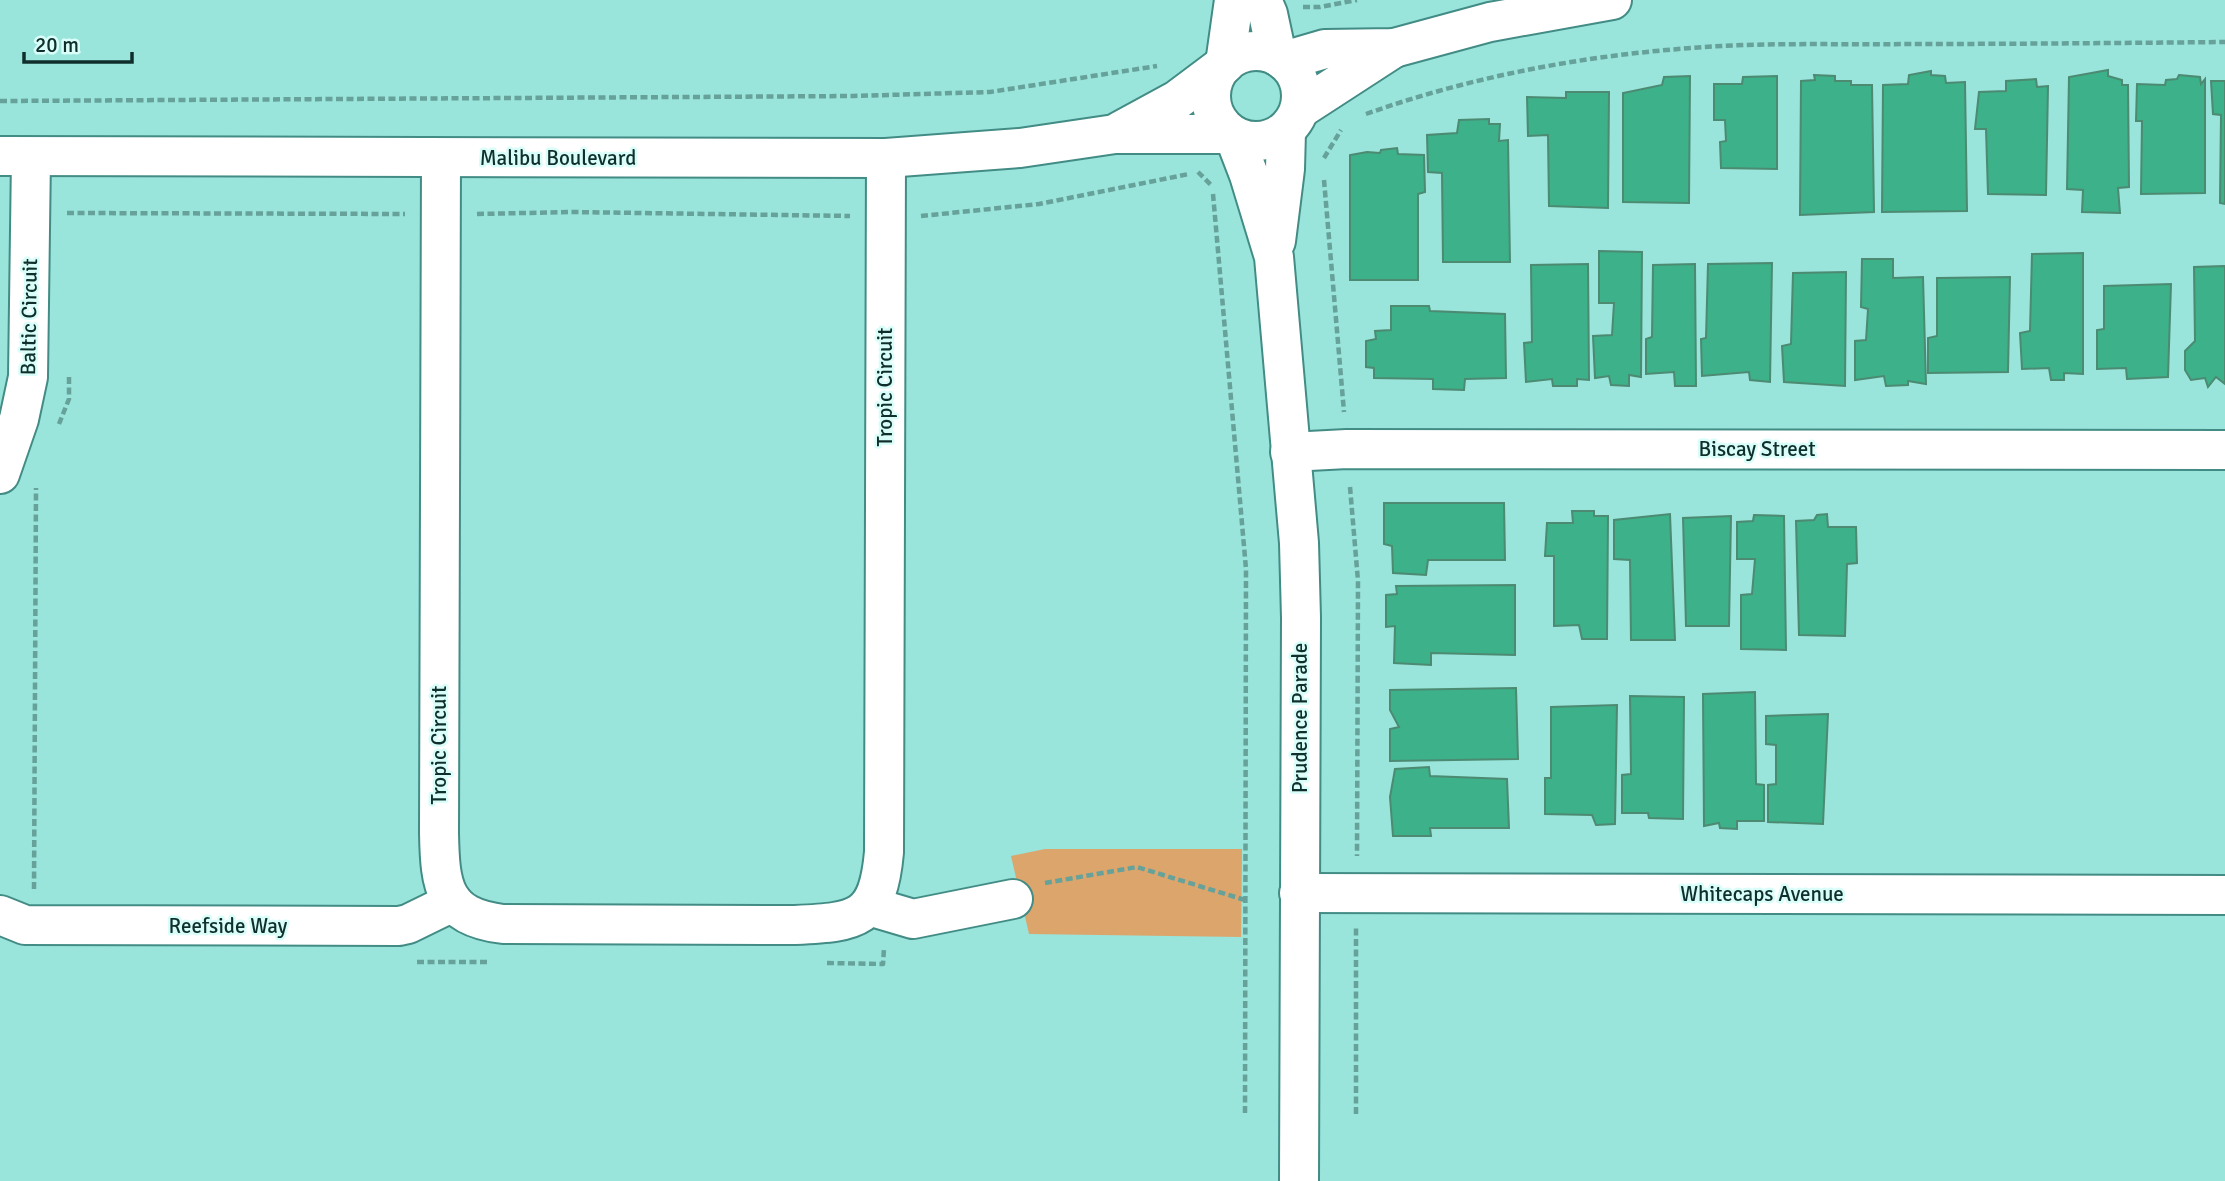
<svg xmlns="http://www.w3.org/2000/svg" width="2225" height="1181" font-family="Signika,sans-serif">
	<rect width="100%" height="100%" fill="#99e4db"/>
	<path fill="#dca56c" d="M 1045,849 L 1242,849 L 1241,937 L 1029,934 L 1011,856 Z"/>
	<g fill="#3cb18a" stroke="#4c8a72" stroke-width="2">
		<path d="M 2108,70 L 2108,76 L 2122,80 L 2122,85 L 2128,85 L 2129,187 L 2118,188 L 2120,213 L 2082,212 L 2083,190 L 2067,189 L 2069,77 Z"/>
		<path d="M 1931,71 L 1931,75 L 1945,76 L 1946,83 L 1965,82 L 1967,211 L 1882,212 L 1883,85 L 1908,84 L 1909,75 Z"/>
		<path d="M 1814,75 L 1835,76 L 1835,81 L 1851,81 L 1851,85 L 1872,85 L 1874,212 L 1800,215 L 1801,81 L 1815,80 Z"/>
		<path d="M 2179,75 L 2200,77 L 2201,84 L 2205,79 L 2205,193 L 2141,194 L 2142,121 L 2136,121 L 2137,84 L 2165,85 L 2166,80 L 2177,79 Z"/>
		<path d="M 1690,76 L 1689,203 L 1623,202 L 1623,93 L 1662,85 L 1664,77 Z"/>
		<path d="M 1777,76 L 1777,169 L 1721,168 L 1720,142 L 1726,141 L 1725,120 L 1714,120 L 1714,84 L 1742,84 L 1743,77 Z"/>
		<path d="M 2036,79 L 2037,87 L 2048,86 L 2046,195 L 1988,194 L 1986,129 L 1975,129 L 1979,92 L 2006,91 L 2006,81 Z"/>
		<path d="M 2211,81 L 2225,81 L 2225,204 L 2220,203 L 2221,115 L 2213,114 Z"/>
		<path d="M 1566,92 L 1609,92 L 1608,208 L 1549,206 L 1548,135 L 1528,136 L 1527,97 L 1566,98 Z"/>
		<path d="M 1489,119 L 1489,124 L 1500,124 L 1499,141 L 1508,140 L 1510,262 L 1443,262 L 1442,173 L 1428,172 L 1427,135 L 1457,133 L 1459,120 Z"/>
		<path d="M 1397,148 L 1398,154 L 1424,155 L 1425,192 L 1418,194 L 1418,280 L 1350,280 L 1350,155 L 1367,152 L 1380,153 L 1381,150 Z"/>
		<path d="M 1599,251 L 1642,252 L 1641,377 L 1629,375 L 1629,386 L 1611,385 L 1609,376 L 1595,378 L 1593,336 L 1612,335 L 1614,303 L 1599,303 Z"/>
		<path d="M 2083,253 L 2083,374 L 2064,373 L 2064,380 L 2051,380 L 2049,368 L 2022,369 L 2020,333 L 2030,331 L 2032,254 Z"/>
		<path d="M 1862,259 L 1893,259 L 1893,278 L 1923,277 L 1926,384 L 1908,381 L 1908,385 L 1886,386 L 1884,376 L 1855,380 L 1855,341 L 1866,340 L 1868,309 L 1861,307 Z"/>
		<path d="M 1772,263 L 1770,382 L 1750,380 L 1749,372 L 1702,376 L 1701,339 L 1706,338 L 1708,264 Z"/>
		<path d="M 1588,264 L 1589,380 L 1577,379 L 1577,386 L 1553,386 L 1552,379 L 1526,382 L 1524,343 L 1532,342 L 1531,265 Z"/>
		<path d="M 1695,264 L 1696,386 L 1675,386 L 1674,372 L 1646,374 L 1646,339 L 1652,337 L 1653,265 Z"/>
		<path d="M 2225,266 L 2225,384 L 2216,377 L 2208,387 L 2205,378 L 2191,380 L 2185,370 L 2185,351 L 2195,341 L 2194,267 Z"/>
		<path d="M 1846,272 L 1845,386 L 1784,382 L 1782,346 L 1791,344 L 1793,273 Z"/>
		<path d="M 2010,277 L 2008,372 L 1928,373 L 1928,338 L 1937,336 L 1937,278 Z"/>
		<path d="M 2171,284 L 2168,377 L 2127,379 L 2126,368 L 2097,369 L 2097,330 L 2104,329 L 2104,286 Z"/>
		<path d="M 1391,306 L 1429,306 L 1430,311 L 1505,314 L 1506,378 L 1465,379 L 1464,390 L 1433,389 L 1433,379 L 1374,378 L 1374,368 L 1366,367 L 1366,341 L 1376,339 L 1375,331 L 1391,330 Z"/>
		<path d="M 1384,503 L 1504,503 L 1505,560 L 1428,560 L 1426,575 L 1393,573 L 1392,546 L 1384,544 Z"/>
		<path d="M 1572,511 L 1594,511 L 1594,516 L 1608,516 L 1607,639 L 1582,639 L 1579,625 L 1554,626 L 1554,556 L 1545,556 L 1547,523 L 1573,523 Z"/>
		<path d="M 1670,514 L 1675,640 L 1631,640 L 1630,560 L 1614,559 L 1614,520 Z"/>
		<path d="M 1827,514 L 1828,527 L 1856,527 L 1857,563 L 1847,564 L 1845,636 L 1799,635 L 1796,521 L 1814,520 L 1817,515 Z"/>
		<path d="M 1754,515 L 1784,516 L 1786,650 L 1741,649 L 1741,595 L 1752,594 L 1755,559 L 1737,559 L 1737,522 L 1753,521 Z"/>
		<path d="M 1731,516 L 1729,626 L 1686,626 L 1683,518 Z"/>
		<path d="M 1515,585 L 1515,655 L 1431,653 L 1431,665 L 1394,663 L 1395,626 L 1386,627 L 1386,595 L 1397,594 L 1396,586 Z"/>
		<path d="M 1516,688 L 1518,759 L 1390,761 L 1390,729 L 1399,727 L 1390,710 L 1390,690 Z"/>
		<path d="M 1755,692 L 1756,784 L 1764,785 L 1764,821 L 1737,821 L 1737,829 L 1720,828 L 1719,823 L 1704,826 L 1703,694 Z"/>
		<path d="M 1630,696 L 1684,697 L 1683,819 L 1649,818 L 1648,813 L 1622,813 L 1622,775 L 1631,774 Z"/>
		<path d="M 1617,705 L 1615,824 L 1596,825 L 1592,815 L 1545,814 L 1545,778 L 1551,778 L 1551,707 Z"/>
		<path d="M 1828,714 L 1823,824 L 1768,822 L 1768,785 L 1776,784 L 1776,745 L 1766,744 L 1766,716 Z"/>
		<path d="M 1429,767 L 1430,776 L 1507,779 L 1509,828 L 1430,828 L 1431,836 L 1393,836 L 1390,797 L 1395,769 Z"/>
	</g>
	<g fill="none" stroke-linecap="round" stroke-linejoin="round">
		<defs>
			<g id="minor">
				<path d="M 1262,0 L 1268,14 L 1277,56"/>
				<circle cx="1256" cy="96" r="45"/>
				<path d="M 1284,61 L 1325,49 L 1394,48 L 1490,22 L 1612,0"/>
				<path d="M 1225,64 L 1234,0"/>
				<path d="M 1300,109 L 1394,48"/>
				<path d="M 1120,131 L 1177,100 L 1221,67"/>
				<path d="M 1234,136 L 1249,175 L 1274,257 L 1299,543 L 1301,618 L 1299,1181"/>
				<path d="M 0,156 L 886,158 L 1020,148 L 1115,134 L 1231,134"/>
				<path d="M 441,158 L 439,833 C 440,886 443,917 503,924 L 795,925 C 858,922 878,920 884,852 L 886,158"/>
				<path d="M 1276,241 L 1285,169 L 1286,131"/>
				<path d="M 1290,452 L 1347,449 L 2225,450"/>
				<path d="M 0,474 L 19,419 L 28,377 L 31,157"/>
				<path d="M 1299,893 L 2225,895"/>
				<path d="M 869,906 L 913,919 L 1013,899"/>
				<path d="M 0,915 L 25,925 L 399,926 L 408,924 L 453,902"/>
			</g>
		</defs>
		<use href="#minor" stroke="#428c85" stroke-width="42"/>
		<g stroke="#66a19a" stroke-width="4.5" stroke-dasharray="7 3.5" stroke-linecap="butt">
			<path d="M 1303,7 L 1320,7 L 1357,0"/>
			<path d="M 0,101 L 853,96 L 990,92 L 1157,66"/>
			<path d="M 1366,114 C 1470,77 1581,56 1691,48 C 1763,42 1836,45 1908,44 C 2014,44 2119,43 2225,42"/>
			<path d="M 1324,158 L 1341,130"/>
			<path d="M 1198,172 L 1211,185"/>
			<path d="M 1324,180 L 1344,412"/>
			<path d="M 1213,194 L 1246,569 L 1245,1115"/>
			<path d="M 67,213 L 405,214"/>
			<path d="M 477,214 L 572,212 L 850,216"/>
			<path d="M 921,216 L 1039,204 L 1189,174"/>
			<path d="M 59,424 L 69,399 L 69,375"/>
			<path d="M 1350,487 L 1358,581 L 1357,856"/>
			<path d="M 1045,883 L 1137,867 L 1245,900"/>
			<path d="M 34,889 L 36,488"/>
			<path d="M 417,962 L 489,962"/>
			<path d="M 827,963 L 883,964 L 884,948"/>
			<path d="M 1356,1114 L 1356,928"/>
		</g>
		<use href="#minor" stroke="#fff" stroke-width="38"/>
	</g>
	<g text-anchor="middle" stroke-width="5" stroke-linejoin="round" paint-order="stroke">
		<g font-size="21" fill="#0f2f2c" stroke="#d9fdf8">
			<text x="558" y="165">Malibu Boulevard</text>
			<text transform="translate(29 317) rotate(-89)" y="7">Baltic Circuit</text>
			<text transform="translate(885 387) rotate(-90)" y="7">Tropic Circuit</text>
			<text x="1757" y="456">Biscay Street</text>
			<text transform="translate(1300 718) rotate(-90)" y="7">Prudence Parade</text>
			<text transform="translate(439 745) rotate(-90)" y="7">Tropic Circuit</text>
			<text x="1762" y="901">Whitecaps Avenue</text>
			<text x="228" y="933">Reefside Way</text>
		</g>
	</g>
	<path d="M24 52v10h108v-10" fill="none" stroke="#0f2f2c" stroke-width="3.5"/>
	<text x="35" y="52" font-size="21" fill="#0f2f2c" stroke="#d9fdf8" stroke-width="5" paint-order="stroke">20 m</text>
</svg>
